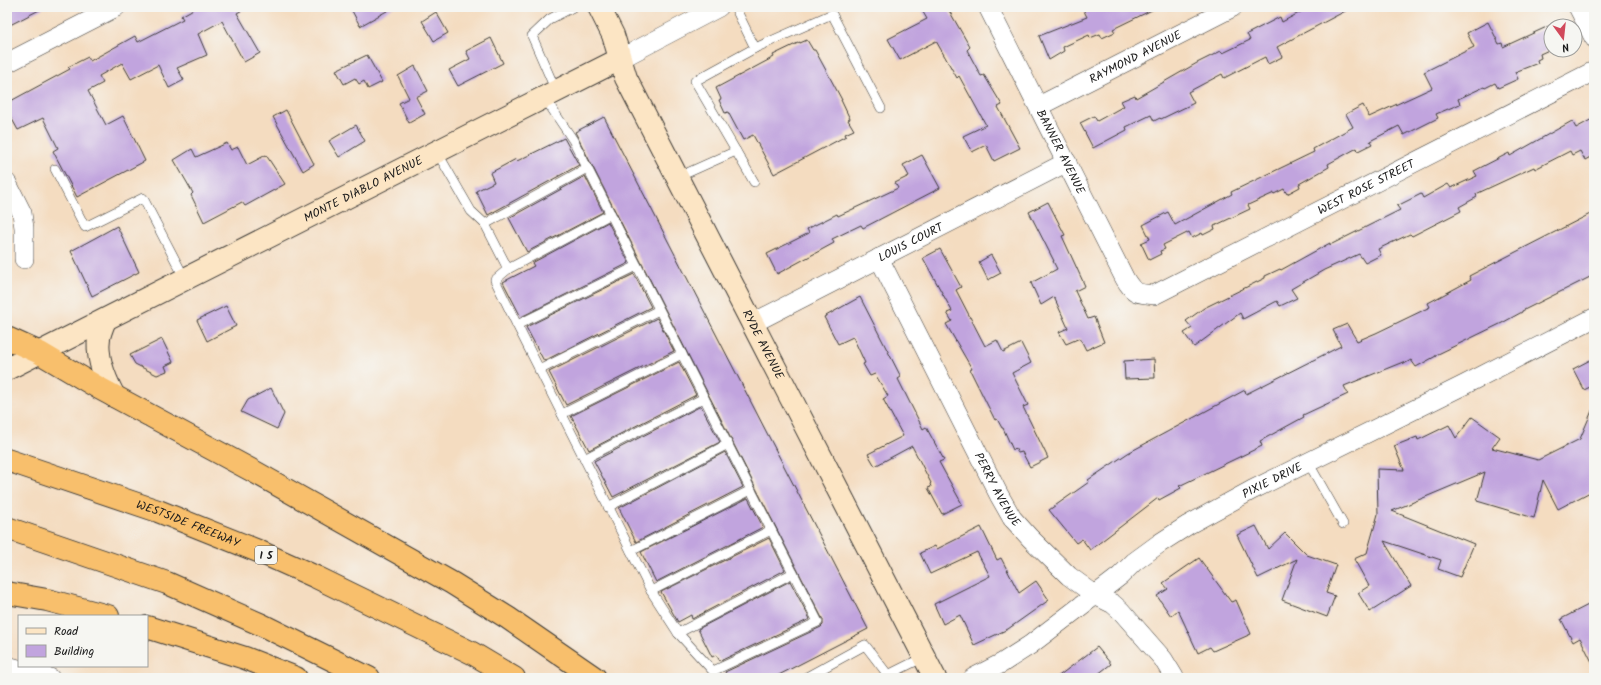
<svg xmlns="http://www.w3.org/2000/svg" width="1601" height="685" font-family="Kalam,sans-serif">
	<rect width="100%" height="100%" fill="#f6f6f2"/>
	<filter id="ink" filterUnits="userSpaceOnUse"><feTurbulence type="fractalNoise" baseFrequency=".025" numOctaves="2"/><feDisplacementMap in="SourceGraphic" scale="8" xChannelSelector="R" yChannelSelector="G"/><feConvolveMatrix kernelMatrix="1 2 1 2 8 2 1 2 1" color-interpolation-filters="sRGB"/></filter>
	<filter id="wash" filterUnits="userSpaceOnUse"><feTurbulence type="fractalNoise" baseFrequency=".012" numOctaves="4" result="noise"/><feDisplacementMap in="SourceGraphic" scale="16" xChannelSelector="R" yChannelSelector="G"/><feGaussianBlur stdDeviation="0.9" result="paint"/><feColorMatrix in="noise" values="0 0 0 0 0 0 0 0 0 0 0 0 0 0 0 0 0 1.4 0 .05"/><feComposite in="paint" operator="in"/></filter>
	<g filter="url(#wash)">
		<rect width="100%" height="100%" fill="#f4dcc0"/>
		<g id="blocks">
			<g fill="#c1a4de">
				<path d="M 7,7 L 45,7 L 10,25 L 7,16 Z"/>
				<path d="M 197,7 L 248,7 L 237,13 L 260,53 L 244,62 L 222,21 L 198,34 L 207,55 L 177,68 L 184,80 L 169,88 L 158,65 L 131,79 L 122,63 L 99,76 L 103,83 L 88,91 L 106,125 L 123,116 L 145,161 L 77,197 L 53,151 L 58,148 L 43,118 L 18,130 L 7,110 L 7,103 L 70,69 L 68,67 L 88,57 L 90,61 L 135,36 L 138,42 L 183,19 L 181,16 Z"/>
				<path d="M 350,7 L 394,7 L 360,26 Z"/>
				<path d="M 920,7 L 947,7 L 970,47 L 967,50 L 981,76 L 984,75 L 1002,105 L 998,107 L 1020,148 L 994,161 L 986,145 L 972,152 L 963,136 L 986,125 L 959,76 L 957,78 L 936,41 L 900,60 L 888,39 L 927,19 Z"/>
				<path d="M 1082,7 L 1158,7 L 1113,29 L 1115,32 L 1102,38 L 1100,34 L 1090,38 L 1089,35 L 1063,47 L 1064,51 L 1049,60 L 1039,36 L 1087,17 Z"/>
				<path d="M 1310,7 L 1353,7 L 1277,47 L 1282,57 L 1268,64 L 1265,57 L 1224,78 L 1222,74 L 1188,92 L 1194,103 L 1161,119 L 1160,118 L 1154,121 L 1151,115 L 1126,127 L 1127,130 L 1093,148 L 1080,123 L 1094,116 L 1097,121 L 1124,106 L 1121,101 L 1135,95 L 1136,98 L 1197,63 L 1221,51 L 1223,53 L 1250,40 L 1247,34 L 1280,17 L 1282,22 Z"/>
				<path d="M 436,12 L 448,33 L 434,41 L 422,21 Z"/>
				<path d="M 1488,22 L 1499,44 L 1502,43 L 1503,47 L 1551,25 L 1551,49 L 1540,54 L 1541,58 L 1537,60 L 1538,63 L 1515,72 L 1518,79 L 1498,88 L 1495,83 L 1485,88 L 1484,87 L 1458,99 L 1460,104 L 1436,114 L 1438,118 L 1404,135 L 1399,126 L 1370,141 L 1372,144 L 1358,151 L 1357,148 L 1328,164 L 1329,167 L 1299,184 L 1300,187 L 1287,194 L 1284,189 L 1274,194 L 1274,193 L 1248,205 L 1250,209 L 1214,226 L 1215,229 L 1203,235 L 1202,233 L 1192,238 L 1189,232 L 1163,245 L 1165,249 L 1160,251 L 1161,254 L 1149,260 L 1141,243 L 1150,239 L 1143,225 L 1168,212 L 1175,225 L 1232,194 L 1231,192 L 1314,152 L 1313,149 L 1353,127 L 1346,114 L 1363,105 L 1369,117 L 1432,88 L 1424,72 L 1474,47 L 1467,33 Z"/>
				<path d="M 491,38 L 503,63 L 458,86 L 449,70 L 470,59 L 466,51 Z"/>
				<path d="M 807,40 L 813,50 L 815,50 L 842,100 L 841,100 L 850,119 L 848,120 L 854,130 L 845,134 L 846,136 L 774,174 L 753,135 L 743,140 L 728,112 L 725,113 L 719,100 L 721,99 L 716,88 L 774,57 L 773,55 L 800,42 L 800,43 Z"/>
				<path d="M 367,55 L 382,82 L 368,89 L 364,81 L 359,84 L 355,78 L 344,84 L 336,70 Z"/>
				<path d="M 415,66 L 428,91 L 416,97 L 425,114 L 409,123 L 399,103 L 409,98 L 398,76 Z"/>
				<path d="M 286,110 L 314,164 L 303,171 L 273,117 Z"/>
				<path d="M 604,117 L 868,629 L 773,678 L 728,678 L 725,672 L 821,627 L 823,625 L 823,620 L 575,132 Z"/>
				<path d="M 1594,118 L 1594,155 L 1585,160 L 1580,151 L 1572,155 L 1570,151 L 1535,169 L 1534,167 L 1476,194 L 1477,197 L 1459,207 L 1461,211 L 1412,236 L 1410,234 L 1378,249 L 1381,255 L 1365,263 L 1359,254 L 1324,270 L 1291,289 L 1297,298 L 1280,306 L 1277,301 L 1243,319 L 1240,313 L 1194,347 L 1184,333 L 1192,328 L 1186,321 L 1204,308 L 1265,278 L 1265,276 L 1280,269 L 1281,270 L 1330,243 L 1330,245 L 1400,210 L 1397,206 L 1421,194 L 1423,198 L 1448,184 L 1451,188 L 1477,176 L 1474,171 L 1509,153 L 1510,156 L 1572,121 L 1576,128 Z"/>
				<path d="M 356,125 L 365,141 L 339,157 L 329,141 Z"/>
				<path d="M 564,138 L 579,165 L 488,215 L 476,191 L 494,182 L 490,173 L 516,159 L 517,161 Z"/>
				<path d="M 227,143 L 231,150 L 238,147 L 247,165 L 266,155 L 285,184 L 245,206 L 242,202 L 204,222 L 191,195 L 193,193 L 174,160 L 192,149 L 196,157 Z"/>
				<path d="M 922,155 L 940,188 L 863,228 L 861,225 L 832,239 L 834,243 L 777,274 L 767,254 L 809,233 L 807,229 L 837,214 L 838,216 L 898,188 L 895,183 L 909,176 L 903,165 Z"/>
				<path d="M 585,176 L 603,212 L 527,252 L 509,218 Z"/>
				<path d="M 1048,202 L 1065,235 L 1062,236 L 1085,286 L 1075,291 L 1088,319 L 1094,317 L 1104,342 L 1086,350 L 1080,338 L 1066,344 L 1059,332 L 1068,328 L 1054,297 L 1041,305 L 1031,283 L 1057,269 L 1053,261 L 1054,261 L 1029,212 Z"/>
				<path d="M 1594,212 L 1594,275 L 1522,311 L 1522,312 L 1502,323 L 1436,355 L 1436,356 L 1416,367 L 1411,360 L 1404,364 L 1403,362 L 1344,386 L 1348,394 L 1303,415 L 1304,417 L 1260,441 L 1262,446 L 1179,486 L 1181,488 L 1159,500 L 1158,498 L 1090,550 L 1082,539 L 1076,543 L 1049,510 L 1089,482 L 1088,480 L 1128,453 L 1245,390 L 1246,394 L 1341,346 L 1333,330 L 1347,324 L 1357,341 L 1376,333 L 1430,307 L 1428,303 L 1471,280 L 1469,276 Z"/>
				<path d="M 608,222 L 629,263 L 521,317 L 503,282 L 534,266 L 532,263 Z"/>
				<path d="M 117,226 L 139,272 L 92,296 L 71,251 Z"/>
				<path d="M 940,249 L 961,287 L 956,290 L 985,346 L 997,340 L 1003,352 L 1021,343 L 1031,363 L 1012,373 L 1028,405 L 1023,407 L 1048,458 L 1030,467 L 1022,452 L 1018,453 L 1015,448 L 1013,450 L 1003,428 L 1002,428 L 997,419 L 995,420 L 970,370 L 972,369 L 946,324 L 952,321 L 947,313 L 952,311 L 923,258 Z"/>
				<path d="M 991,255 L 1001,273 L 988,280 L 979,262 Z"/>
				<path d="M 634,274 L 651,307 L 544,361 L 526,327 Z"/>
				<path d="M 860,297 L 901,377 L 898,379 L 923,429 L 926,427 L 944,460 L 939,462 L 962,504 L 942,514 L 928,488 L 931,487 L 930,484 L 931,483 L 912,446 L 875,466 L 868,454 L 903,436 L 883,399 L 888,396 L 875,374 L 870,376 L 863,364 L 865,363 L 853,337 L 838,344 L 824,317 Z"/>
				<path d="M 226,306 L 236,326 L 207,341 L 197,320 Z"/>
				<path d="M 657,318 L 674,351 L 566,405 L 549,372 Z"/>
				<path d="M 162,339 L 173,362 L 165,366 L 167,371 L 157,375 L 135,364 L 130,355 Z"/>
				<path d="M 1594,358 L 1594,385 L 1584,390 L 1573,369 Z"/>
				<path d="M 1154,359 L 1155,378 L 1125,379 L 1124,361 Z"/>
				<path d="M 679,362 L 696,395 L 589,450 L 571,416 Z"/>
				<path d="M 271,388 L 284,414 L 277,429 L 241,412 L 248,400 Z"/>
				<path d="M 701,406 L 720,442 L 613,497 L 594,461 Z"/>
				<path d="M 1594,406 L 1594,490 L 1558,509 L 1543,480 L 1534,518 L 1477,501 L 1485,472 L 1392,511 L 1474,544 L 1460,577 L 1438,569 L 1441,560 L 1384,541 L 1411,586 L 1370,612 L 1358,593 L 1369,586 L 1354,559 L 1367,553 L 1378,514 L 1377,469 L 1404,470 L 1394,446 L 1417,437 L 1418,440 L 1449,425 L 1456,438 L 1472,417 L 1500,437 L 1492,448 L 1538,460 L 1580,439 Z"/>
				<path d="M 725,452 L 743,487 L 636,542 L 619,508 Z"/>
				<path d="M 748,498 L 763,527 L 656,582 L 641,552 Z"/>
				<path d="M 1256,526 L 1268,549 L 1285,533 L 1307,555 L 1336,565 L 1326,593 L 1335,596 L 1327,617 L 1282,600 L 1297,559 L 1258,578 L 1237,535 Z"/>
				<path d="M 981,527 L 997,560 L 1001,558 L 1019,593 L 1036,581 L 1049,600 L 1008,629 L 974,645 L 960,615 L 943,624 L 934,604 L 990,576 L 977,552 L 930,574 L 920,553 L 935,546 L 937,549 Z"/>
				<path d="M 769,538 L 785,570 L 692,619 L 691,615 L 678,622 L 661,592 Z"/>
				<path d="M 1199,558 L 1231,602 L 1236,600 L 1251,634 L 1213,651 L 1210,647 L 1198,653 L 1178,610 L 1171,616 L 1157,596 L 1168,589 L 1163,583 Z"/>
				<path d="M 790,581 L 810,619 L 720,661 L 716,655 L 712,657 L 698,629 Z"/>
				<path d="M 1594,602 L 1594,666 L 1580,638 L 1573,642 L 1561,619 Z"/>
				<path d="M 1097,647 L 1111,664 L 1093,678 L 1056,678 Z"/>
			</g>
		</g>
	</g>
	<g filter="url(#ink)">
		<use href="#blocks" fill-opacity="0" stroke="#3c3935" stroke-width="1"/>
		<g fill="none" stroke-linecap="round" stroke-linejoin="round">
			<defs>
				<g id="lane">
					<path d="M 735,7 L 755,48 L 832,14 L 881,108"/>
					<path d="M 556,91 L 532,36 L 550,19 L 573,7"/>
					<path d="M 437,152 L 471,211 L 485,224 L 587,168"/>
					<path d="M 55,169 L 85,227 L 143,198 L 185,279"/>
					<path d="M 678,177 L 736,151"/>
					<path d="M 754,182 L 695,81 L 755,48"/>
					<path d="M 485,224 L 508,269 L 611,214"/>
					<path d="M 508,269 L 495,280 L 517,325 L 637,266"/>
					<path d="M 517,325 L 651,591 L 678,633 L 713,671 L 818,622 L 573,140 L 544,97"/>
					<path d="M 539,370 L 659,310"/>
					<path d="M 562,414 L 682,354"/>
					<path d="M 584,459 L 704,398"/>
					<path d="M 1308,462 L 1343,524"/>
					<path d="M 608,507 L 728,444"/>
					<path d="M 631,551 L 751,490"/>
					<path d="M 651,591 L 771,530"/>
					<path d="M 678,633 L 793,573"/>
					<path d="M 805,678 L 865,645 L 888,675"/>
					<path d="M 882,678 L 924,657"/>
				</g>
				<g id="street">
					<path id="s1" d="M 988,7 L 1125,279 C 1135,295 1137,293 1154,295 L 1594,71"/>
					<path d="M 1578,7 L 1594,38"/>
					<path d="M 620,59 L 719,7"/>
					<path d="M 7,63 L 116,7"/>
					<path id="s2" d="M 1039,106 L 1233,7"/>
					<path d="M 7,183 L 22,213 L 24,228 L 24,259"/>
					<path id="s3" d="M 879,258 L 999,495 L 1012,518 L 1030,538 L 1069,576 L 1095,595 L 1113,604 L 1121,611 L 1163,659 L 1174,677"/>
					<path id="s4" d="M 753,323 L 1067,162"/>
					<path d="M 7,666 L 50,678"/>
					<path id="s5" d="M 973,678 L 1002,663 L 1030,645 L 1120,576 L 1134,562 L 1160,543 L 1188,525 L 1252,490 L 1464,385 L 1594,318"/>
				</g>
				<g id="secondary">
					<path id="s6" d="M 599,7 L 613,35 L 626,78 L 935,678"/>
					<path d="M 105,320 C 103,325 100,332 99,338 C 96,358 105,379 114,396"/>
					<path id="s7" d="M 7,369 L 620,59"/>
				</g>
				<g id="highway">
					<path d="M 7,338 L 40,353 L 99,388 L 253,471 L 452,583 L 508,618 L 595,678"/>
					<path id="s8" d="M 7,460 L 158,511 L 258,551 L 316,577 L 472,653 L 514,678"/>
					<path d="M 7,528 L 167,583 L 262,625 L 369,678"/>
					<path d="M 7,593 L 47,600 L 108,616"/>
					<path d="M 147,627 L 245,658 L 296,678"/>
				</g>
			</defs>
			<use href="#lane" stroke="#3c3935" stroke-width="10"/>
			<use href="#street" stroke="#3c3935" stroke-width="20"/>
			<use href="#secondary" stroke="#3c3935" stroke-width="24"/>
			<use href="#highway" stroke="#3c3935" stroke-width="24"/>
			<use href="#lane" stroke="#fff" stroke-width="9"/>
			<use href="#street" stroke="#fff" stroke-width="19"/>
			<use href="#secondary" stroke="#fce5c4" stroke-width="22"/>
			<use href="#highway" stroke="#f8bf6c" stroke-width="22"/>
		</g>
	</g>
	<g text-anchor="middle" stroke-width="4" stroke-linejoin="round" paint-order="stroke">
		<rect fill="#f6f6f2" stroke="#5d5d5c" stroke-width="1" x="255" y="546" width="22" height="18" rx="3"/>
		<g font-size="11" font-weight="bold" fill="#1c1c1c">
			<text x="266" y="559">I 5</text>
		</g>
		<g font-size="12" fill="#1c1c1c" stroke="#f6f6f2">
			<text dy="4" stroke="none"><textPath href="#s2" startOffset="108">RAYMOND AVENUE</textPath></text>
			<text dy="4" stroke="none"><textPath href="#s1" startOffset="162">BANNER AVENUE</textPath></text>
			<text dy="4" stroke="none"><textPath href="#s1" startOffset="578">WEST ROSE STREET</textPath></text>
			<text dy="4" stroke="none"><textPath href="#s7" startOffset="399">MONTE DIABLO AVENUE</textPath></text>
			<text dy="4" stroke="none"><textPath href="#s4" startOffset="177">LOUIS COURT</textPath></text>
			<text dy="4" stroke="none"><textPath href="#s6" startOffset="376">RYDE AVENUE</textPath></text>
			<text dy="4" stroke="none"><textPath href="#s5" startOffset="360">PIXIE DRIVE</textPath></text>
			<text dy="4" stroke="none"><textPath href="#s3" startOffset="260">PERRY AVENUE</textPath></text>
			<text dy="4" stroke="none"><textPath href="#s8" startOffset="192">WESTSIDE FREEWAY</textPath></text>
		</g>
	</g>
	<rect width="1601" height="685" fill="none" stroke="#f6f6f2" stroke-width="24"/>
	<rect x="18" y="615" width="130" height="52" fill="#f6f6f2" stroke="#9f9f9c"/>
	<rect x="26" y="628" width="20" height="6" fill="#fce5c4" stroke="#9f9f9c"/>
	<text x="54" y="635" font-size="12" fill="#1c1c1c">Road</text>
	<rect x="26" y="645" width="20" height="12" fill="#c1a4de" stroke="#9f9f9c"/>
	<text x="54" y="655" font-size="12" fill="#1c1c1c">Building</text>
	<g transform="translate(1563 38) rotate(165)"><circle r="19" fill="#f6f6f2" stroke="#9f9f9c"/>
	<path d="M0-3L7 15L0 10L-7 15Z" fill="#d1495b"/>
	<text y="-6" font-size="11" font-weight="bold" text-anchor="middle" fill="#1c1c1c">N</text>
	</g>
</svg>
